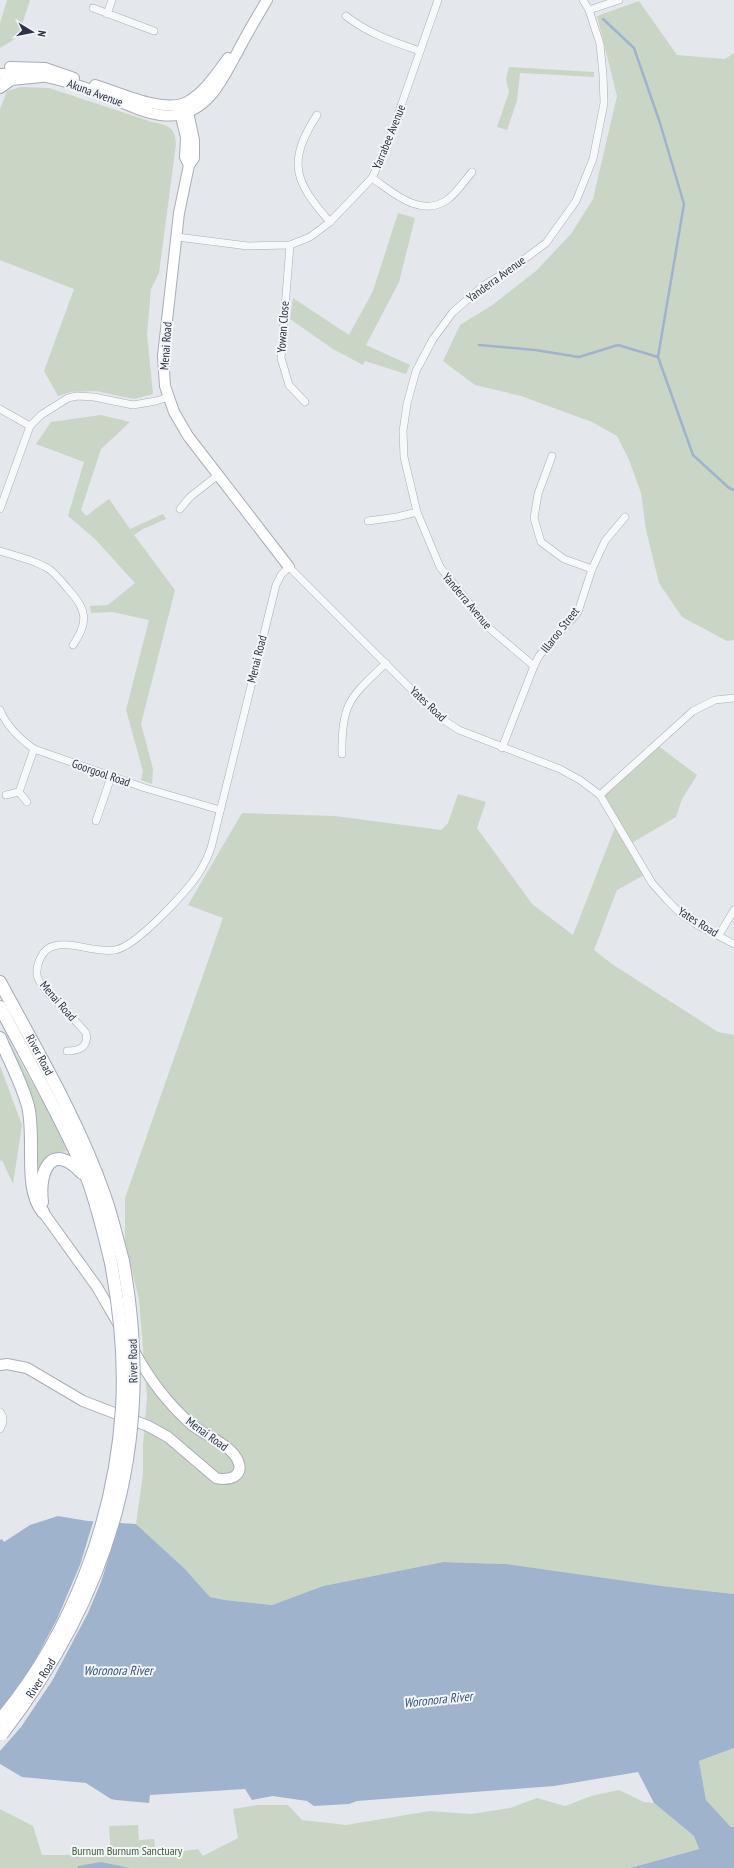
<svg xmlns="http://www.w3.org/2000/svg" width="734" height="1868" font-family="'PT Sans Narrow',sans-serif">
	<rect width="100%" height="100%" fill="#e4e7ec"/>
	<g fill="#c9d6c5">
		<path d="M 7,0 L 30,0 L 18,37 L 0,48 L 0,23 Z"/>
		<path d="M 639,1 L 677,55 L 725,59 L 734,53 L 734,640 L 727,641 L 682,617 L 659,583 L 646,530 L 641,493 L 629,460 L 617,436 L 592,422 L 521,396 L 475,385 L 443,361 L 460,325 L 491,306 L 536,271 L 571,234 L 593,199 L 617,96 L 597,16 Z"/>
		<path d="M 509,67 L 594,72 L 594,77 L 520,73 L 517,101 L 507,130 L 497,127 L 509,92 L 506,79 Z"/>
		<path d="M 21,87 L 49,88 L 152,122 C 168,125 175,127 176,144 L 159,273 L 151,289 L 147,334 L 153,394 L 134,399 L 96,391 L 71,392 L 58,396 L 44,371 L 74,289 L 0,260 L 0,109 L 7,91 Z"/>
		<path d="M 398,213 L 415,218 L 399,282 L 366,345 L 410,365 L 406,374 L 365,361 L 363,365 L 333,349 L 290,319 L 293,298 L 349,335 L 373,291 Z"/>
		<path d="M 101,415 L 130,422 L 101,449 L 81,510 L 86,516 L 109,499 L 130,529 L 163,514 L 166,519 L 143,529 L 134,535 L 175,590 L 141,724 L 153,769 L 152,784 L 141,780 L 143,771 L 126,710 L 149,620 L 112,612 L 91,613 L 90,606 L 108,605 L 135,583 L 95,539 L 68,516 L 84,462 L 36,444 L 51,422 Z"/>
		<path d="M 657,745 L 697,775 L 682,799 L 676,817 L 630,844 L 646,874 L 617,890 L 594,950 L 612,964 L 718,1032 L 734,1035 L 734,1594 L 662,1586 L 506,1564 L 443,1562 L 323,1586 L 272,1605 L 225,1600 L 210,1597 L 185,1569 L 136,1524 L 143,1474 L 143,1444 L 147,1398 L 139,1300 L 125,1241 L 125,1198 L 223,918 L 188,905 L 242,813 L 335,816 L 441,830 L 448,823 L 458,794 L 486,802 L 477,828 L 532,904 L 573,935 L 617,822 L 600,795 Z"/>
		<path d="M 8,1040 L 58,1129 L 67,1151 C 52,1153 43,1156 37,1171 L 36,1171 L 36,1130 L 5,1041 Z"/>
		<path d="M 0,1066 L 22,1125 L 13,1184 L 2,1160 L 0,1162 Z"/>
		<path d="M 734,1748 L 734,1827 L 731,1827 L 706,1800 L 699,1761 Z"/>
		<path d="M 619,1790 L 644,1802 L 654,1803 L 694,1836 L 699,1849 L 630,1868 L 0,1868 L 0,1809 L 33,1826 L 42,1855 L 111,1855 L 109,1826 L 138,1825 L 139,1840 L 154,1839 L 156,1855 L 198,1849 L 203,1856 L 238,1838 L 233,1809 L 257,1805 L 288,1805 L 302,1820 L 346,1825 L 430,1811 L 471,1814 L 510,1808 L 537,1798 L 565,1806 L 591,1796 Z"/>
	</g>
	<g fill="#9fb4cc">
		<path d="M 58,1516 L 88,1521 L 136,1524 L 185,1569 L 210,1597 L 225,1600 L 272,1605 L 323,1586 L 443,1562 L 506,1564 L 662,1586 L 734,1594 L 734,1748 L 699,1761 L 706,1800 L 731,1827 L 734,1827 L 734,1868 L 630,1868 L 699,1849 L 694,1836 L 654,1803 L 638,1772 L 554,1786 L 357,1801 L 349,1804 L 314,1806 L 307,1801 L 273,1796 L 252,1800 L 245,1789 L 150,1795 L 149,1803 L 116,1800 L 111,1799 L 86,1783 L 22,1777 L 0,1764 L 0,1540 L 2,1539 L 4,1542 L 30,1525 Z"/>
		<path d="M 101,1862 L 130,1868 L 77,1868 L 78,1866 Z"/>
	</g>
	<path fill="#e4e7ec" d="M 94,1519 L 120,1521 L 101,1582 L 88,1613 L 52,1681 L 21,1727 L 0,1751 L 0,1711 L 32,1666 L 57,1619 L 80,1565 Z"/>
	<g fill="none" stroke-linecap="round" stroke-linejoin="round">
		<g stroke="#9fb4cc" stroke-width="2.5">
			<path d="M 603,19 L 634,48 L 660,123 L 684,204 L 658,357 L 693,455 L 729,488 L 734,490"/>
			<path d="M 479,345 L 535,350 L 579,357 L 618,345 L 658,357"/>
		</g>
		<defs>
			<g id="street">
				<path d="M 93,8 L 154,31"/>
				<path d="M 589,10 L 619,0"/>
				<path d="M 107,14 L 112,0"/>
				<path d="M 346,16 C 369,34 394,42 420,51"/>
				<path d="M 317,115 C 286,163 295,182 330,222"/>
				<path d="M 372,178 C 394,193 420,218 447,200 C 456,194 465,180 472,172"/>
				<path d="M 177,237 L 248,246 L 290,245 L 310,237 L 330,222 L 372,178 L 388,143 L 438,0"/>
				<path d="M 290,245 L 281,358 L 289,385 L 305,402"/>
				<path d="M 0,409 L 30,426"/>
				<path d="M 552,456 L 538,494 L 534,518 L 541,542 L 564,559 L 592,569"/>
				<path d="M 0,509 L 30,426 L 41,415 L 68,398 L 77,396 L 94,397 L 133,405 L 156,401 L 168,397"/>
				<path d="M 180,509 L 190,497 L 218,475"/>
				<path d="M 368,521 L 397,517 L 417,512"/>
				<path d="M 0,551 C 16,556 35,560 49,569 C 56,574 62,582 68,589 C 87,609 89,622 73,645"/>
				<path d="M 534,666 L 489,628 L 440,567 L 417,512 L 404,457 L 403,431 L 407,404 L 416,371 L 433,339 L 453,312 L 483,286 L 515,266 L 546,243 L 576,201 L 593,159 L 604,103 L 603,75 L 600,44 L 589,10 L 583,0"/>
				<path d="M 0,710 C 7,727 20,739 34,749 L 145,788 L 220,810"/>
				<path d="M 502,748 L 534,666 L 539,656 L 578,612 L 592,569 L 605,541 L 625,517"/>
				<path d="M 342,754 C 341,702 351,697 386,663"/>
				<path d="M 19,792 L 34,749"/>
				<path d="M 6,795 L 19,792 L 27,802"/>
				<path d="M 600,795 L 693,711 L 715,700 L 734,698"/>
				<path d="M 96,821 L 111,777"/>
				<path d="M 719,935 L 734,910"/>
				<path d="M 67,1051 C 79,1051 89,1047 86,1033 C 76,1019 39,989 37,975 C 36,964 42,949 54,946 C 72,941 95,953 115,950 C 136,947 187,891 199,873 C 204,865 208,857 211,848 L 276,585 L 281,575 L 289,567 L 439,717 L 459,730 L 560,769 L 580,780 L 600,795 L 652,883 L 667,900 L 680,913 L 699,926 L 734,944"/>
				<path d="M 0,1412 C 5,1418 3,1423 0,1429"/>
			</g>
			<g id="secondary">
				<path d="M 10,67 L 45,68 L 74,78"/>
				<path d="M 0,74 C 31,71 63,80 92,90 C 133,105 175,137 212,94 C 222,82 229,67 237,53 C 246,35 257,17 267,0"/>
				<path d="M 95,85 C 119,92 163,114 187,102 C 204,93 217,73 228,58"/>
				<path d="M 186,103 L 194,140 L 194,158 L 189,165 L 179,213 L 163,356 L 165,386 L 174,412 L 188,436 L 289,567"/>
				<path d="M 179,109 L 186,137 L 185,157 L 189,165"/>
				<path d="M 43,1212 L 97,1287 L 119,1325"/>
				<path d="M 0,1365 L 7,1364 L 27,1368 L 83,1401 L 148,1426 L 168,1437 L 216,1478 C 228,1481 245,1477 238,1461 C 231,1444 203,1435 191,1424 C 167,1403 148,1377 133,1349"/>
			</g>
			<g id="primary">
				<path d="M 0,87 L 11,79 L 41,76"/>
				<path id="s1" d="M 0,982 C 37,1051 78,1120 104,1194 C 112,1216 117,1239 123,1261"/>
				<path d="M 0,1007 C 29,1062 61,1117 86,1175 C 97,1203 104,1234 111,1263"/>
				<path d="M 0,1038 C 9,1060 22,1083 28,1106 C 36,1138 23,1188 43,1212"/>
				<path d="M 42,1202 C 38,1170 52,1141 82,1173"/>
			</g>
		</defs>
		<use href="#street" stroke="#a9aeb7" stroke-width="8"/>
		<use href="#secondary" stroke="#a9aeb7" stroke-width="12"/>
		<use href="#primary" stroke="#a3abb8" stroke-width="14"/>
		<use href="#street" stroke="#f7f8fa" stroke-width="7"/>
		<use href="#secondary" stroke="#fff" stroke-width="10"/>
		<use href="#primary" stroke="#fff" stroke-width="12"/>
		<defs>
			<g id="primary-bridge">
				<path d="M 0,1720 C 72,1634 115,1520 122,1408 C 125,1359 120,1311 111,1263"/>
				<path id="s2" d="M 2,1734 C 112,1591 156,1440 123,1261"/>
			</g>
		</defs>
		<use href="#primary-bridge" stroke="#a3abb8" stroke-width="14" stroke-linecap="butt"/>
		<use href="#primary-bridge" stroke="#fff" stroke-width="12"/>
	</g>
	<g text-anchor="middle" stroke-width="4" stroke-linejoin="round" paint-order="stroke">
		<g font-size="12" fill="#2b3445" stroke="#f4f6f9">
			<text transform="translate(95 93) rotate(20)" y="4">Akuna Avenue</text>
			<text transform="translate(389 137) rotate(-68)" y="4">Yarrabee Avenue</text>
			<text transform="translate(496 279) rotate(-36)" y="4">Yanderra Avenue</text>
			<text transform="translate(283 327) rotate(-86)" y="4">Yowan Close</text>
			<text transform="translate(166 346) rotate(-86)" y="4">Menai Road</text>
			<text transform="translate(467 601) rotate(50)" y="4">Yanderra Avenue</text>
			<text transform="translate(560 630) rotate(-52)" y="4">Illaroo Street</text>
			<text transform="translate(257 659) rotate(-76)" y="4">Menai Road</text>
			<text transform="translate(428 704) rotate(43)" y="4">Yates Road</text>
			<text transform="translate(101 773) rotate(19)" y="4">Goorgool Road</text>
			<text transform="translate(698 922) rotate(32)" y="4">Yates Road</text>
			<text transform="translate(58 1001) rotate(49)" y="4">Menai Road</text>
			<text dy="4" stroke="none"><textPath href="#s1" startOffset="83">River Road</textPath></text>
			<text transform="translate(133 1361) rotate(-91)" y="4">River Road</text>
			<text transform="translate(207 1434) rotate(36)" y="4">Menai Road</text>
			<text dy="4" stroke="none"><textPath href="#s2" startOffset="68">River Road</textPath></text>
		</g>
		<g font-size="12" fill="#3f6138" stroke="#f4f6f9">
			<text x="127" y="1855">Burnum Burnum Sanctuary</text>
		</g>
		<g font-size="13" font-style="italic" fill="#34527a" stroke="#f4f6f9">
			<text x="118" y="1675">Woronora River</text>
			<text transform="translate(438 1699) rotate(-6)" y="5">Woronora River</text>
		</g>
	</g>
	<g transform="translate(32 32) rotate(100)" stroke="#f4f6f9" stroke-width="3" paint-order="stroke">
	<path d="M0-3L7 15L0 10L-7 15Z" fill="#2b3445"/>
	<text y="-6" font-size="11" font-weight="bold" text-anchor="middle" fill="#2b3445">N</text>
	</g>
</svg>
